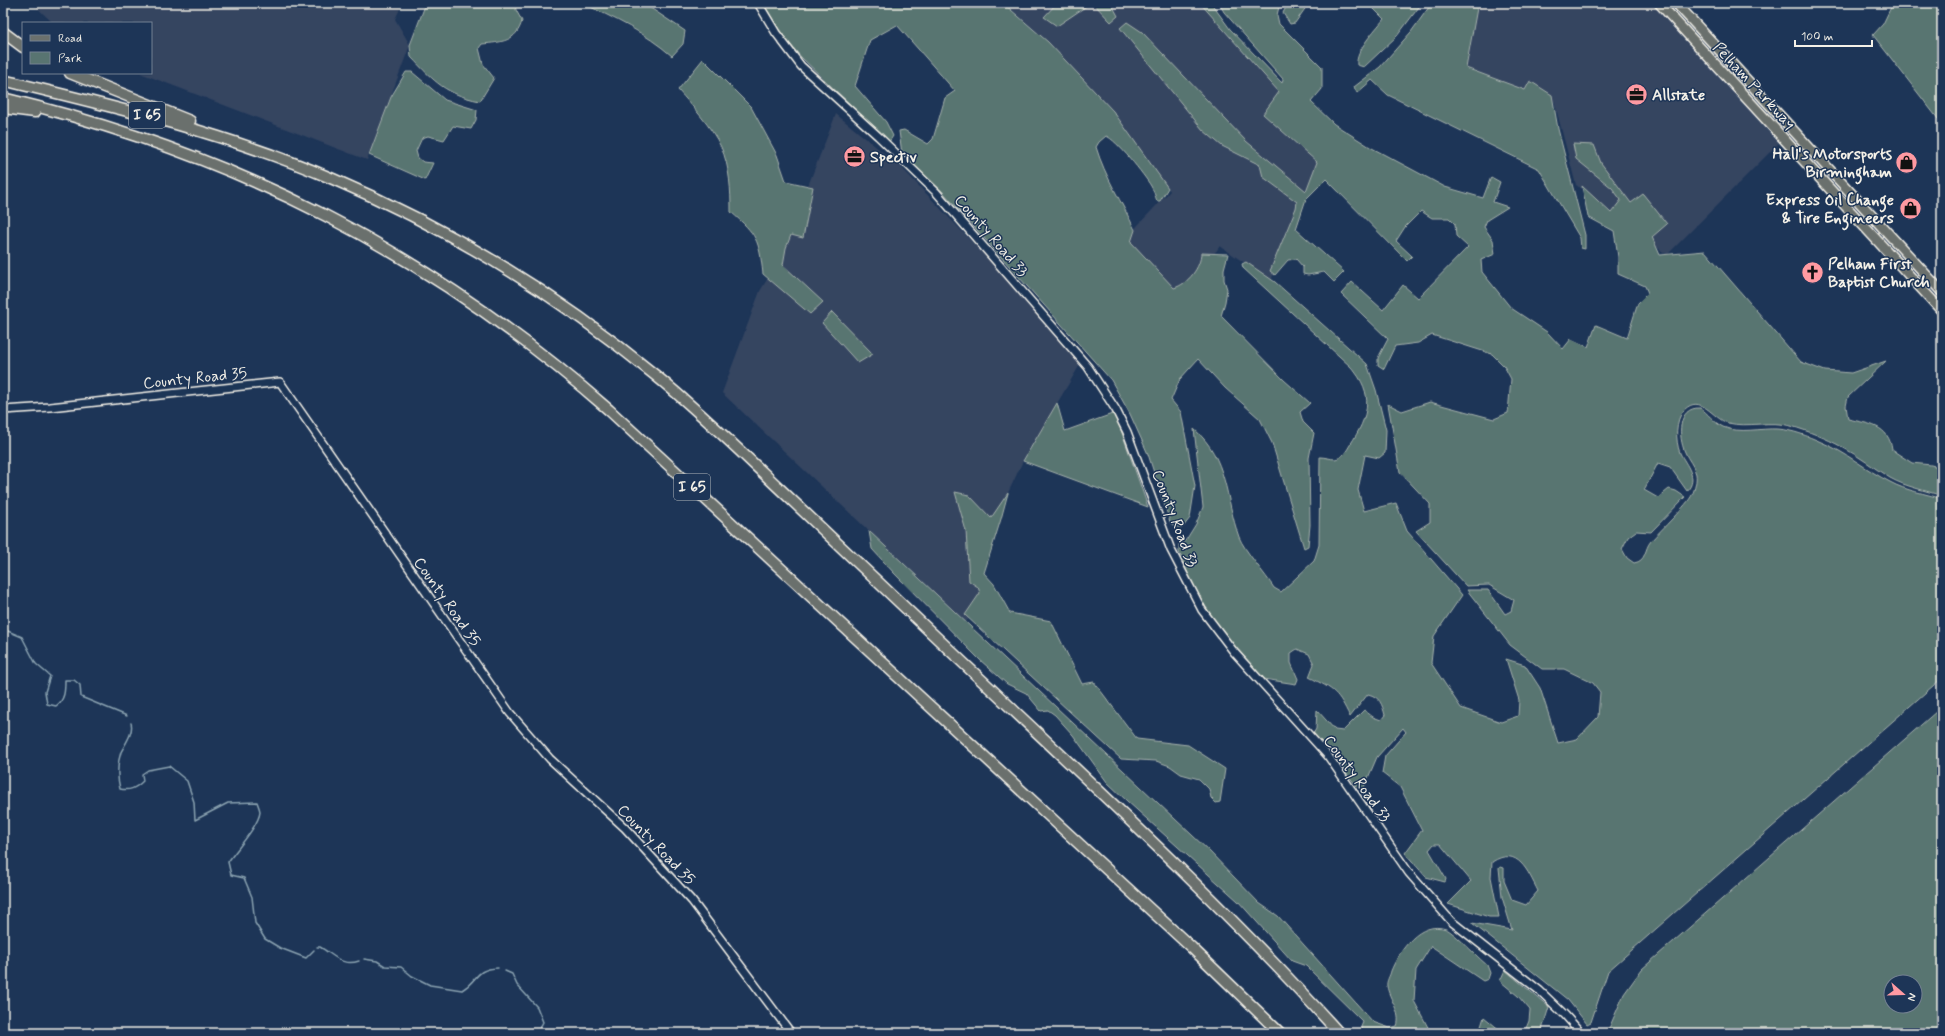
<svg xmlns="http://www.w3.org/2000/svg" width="1945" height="1036" font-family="Mynerve,sans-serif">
	<rect width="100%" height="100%" fill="#1d3557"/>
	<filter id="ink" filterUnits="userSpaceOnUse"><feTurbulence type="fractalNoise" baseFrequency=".025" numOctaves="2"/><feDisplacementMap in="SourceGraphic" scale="8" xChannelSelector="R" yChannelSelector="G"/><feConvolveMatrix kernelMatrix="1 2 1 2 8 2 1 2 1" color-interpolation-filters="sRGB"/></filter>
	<g filter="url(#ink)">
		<g fill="#344461">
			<path d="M 32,3 L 403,3 L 395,19 L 410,45 L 367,160 L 140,73 L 151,73 L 151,23 L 53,23 Z"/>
			<path d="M 1004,3 L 1200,3 L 1279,92 L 1264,114 L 1317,162 L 1271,281 L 1220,246 L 1182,298 L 1123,241 L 1170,191 L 1113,111 L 1048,42 Z"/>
			<path d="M 1472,3 L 1651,3 L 1779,143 L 1667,255 L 1576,185 L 1554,101 L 1466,68 L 1477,8 Z"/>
			<path d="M 836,114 L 903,169 L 994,265 L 1081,363 L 1023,461 L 986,540 L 976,578 L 990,594 L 966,622 L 722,393 L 760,291 L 779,260 Z"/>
		</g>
		<g fill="#587471" stroke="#a6b2ac" fill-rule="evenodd">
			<path d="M 426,3 L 515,3 L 516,10 L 522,21 C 516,42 502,42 482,44 L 479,48 L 483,64 L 494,78 L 480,101 C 445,94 435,82 411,57 L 410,45 Z"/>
			<path d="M 582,3 L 643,3 L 685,31 L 683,44 L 672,56 C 646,33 614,18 582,3 Z"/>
			<path d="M 763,3 L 1003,3 L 1048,42 L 1113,111 L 1168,188 L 1160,201 L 1157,201 C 1155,196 1154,191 1151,186 C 1145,176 1116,139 1106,136 L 1099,142 L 1096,147 C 1105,177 1122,202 1135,230 L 1131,242 L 1174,288 C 1188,284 1201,267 1201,253 L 1228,254 L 1224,269 L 1224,280 L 1227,289 L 1225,302 L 1221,316 L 1284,380 L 1310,403 L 1300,412 L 1303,422 L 1314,433 L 1309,458 L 1310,525 L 1308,546 L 1304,548 L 1272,443 L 1260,419 L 1225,388 L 1198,359 L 1180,379 L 1171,400 L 1181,412 L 1195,486 L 1190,518 L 1183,527 L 1174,527 L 1170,522 L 1148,454 L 1130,414 L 1111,380 L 943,192 L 902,154 L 899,131 L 904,130 L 928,144 L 933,139 L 945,98 L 955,91 L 897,25 L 870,40 L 855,86 L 886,122 L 893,136 L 889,142 L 801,57 L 783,36 Z"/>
			<path d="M 1057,3 L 1091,3 L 1057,26 L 1044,17 Z"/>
			<path d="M 1093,3 L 1111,3 L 1118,16 L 1111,22 Z"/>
			<path d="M 1200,3 L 1211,3 L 1230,29 L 1282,83 L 1283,79 L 1224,12 L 1219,3 L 1280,3 L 1277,15 L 1279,24 L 1322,67 L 1322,89 L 1311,102 L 1334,124 L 1370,147 L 1445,187 L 1483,198 L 1491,177 L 1500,182 L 1493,202 L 1508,207 L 1487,220 L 1484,227 L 1493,240 L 1495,254 L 1481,260 L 1482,272 L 1511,308 L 1547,332 L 1563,349 L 1571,339 L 1588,347 L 1596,325 L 1627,338 L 1638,303 L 1648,293 L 1645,286 L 1618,274 L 1618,257 L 1614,231 L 1588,217 L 1582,186 L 1611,213 L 1621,200 L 1612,188 L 1576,159 L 1573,144 L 1594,145 L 1601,163 L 1631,203 L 1643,194 L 1667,224 L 1652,237 L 1660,255 L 1705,251 L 1801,362 L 1825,371 L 1851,373 L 1886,361 L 1848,397 L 1846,406 L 1848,419 C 1869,424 1889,425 1892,450 L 1912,463 L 1931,465 L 1942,468 L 1942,496 C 1925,490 1906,487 1890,478 C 1874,468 1859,456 1842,447 C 1826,438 1808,431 1791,426 C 1770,420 1748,428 1728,423 C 1713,419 1701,393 1684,410 C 1675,420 1675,440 1680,453 C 1686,465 1699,478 1687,491 L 1670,467 L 1658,463 L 1644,490 L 1658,498 L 1669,489 L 1676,491 L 1685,497 L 1651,532 L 1636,531 L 1628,537 L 1622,549 L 1627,558 L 1634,563 C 1647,561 1644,549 1651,541 C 1660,531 1688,504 1692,495 C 1695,489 1697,480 1696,474 C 1694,465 1688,460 1685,452 C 1678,437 1677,407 1700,408 C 1708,413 1713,422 1723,427 C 1740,434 1760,428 1778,429 C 1792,430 1808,436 1821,442 C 1846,452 1866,470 1890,482 C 1906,491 1925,493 1942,499 L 1942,678 L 1608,971 L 1591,1022 L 1587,1024 L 1568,1000 L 1472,923 L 1512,930 L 1502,897 L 1499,868 L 1501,867 L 1504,868 L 1504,881 L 1512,900 L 1526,905 L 1538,891 C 1528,872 1518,845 1492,862 L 1491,877 L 1499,917 L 1489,917 L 1448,904 L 1471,881 L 1440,844 L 1434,844 L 1429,850 L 1446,879 L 1445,882 L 1426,877 L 1405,853 L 1422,830 L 1400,787 L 1382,773 L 1385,756 L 1406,732 L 1403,728 L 1377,757 L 1362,792 L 1313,734 L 1316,729 L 1317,710 L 1335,730 L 1343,731 L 1364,710 L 1373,717 L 1381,720 L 1385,715 C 1382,704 1380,697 1368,694 L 1350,717 C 1338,692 1335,690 1309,677 L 1314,664 L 1309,654 L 1297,649 L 1291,653 L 1291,663 L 1298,679 L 1296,684 L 1264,679 L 1220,629 L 1195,590 L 1179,552 L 1179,544 L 1186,540 L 1196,524 L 1203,507 L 1194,429 C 1228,458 1225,498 1239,537 C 1244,550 1266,575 1274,588 L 1281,592 L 1314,561 L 1319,545 L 1320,457 C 1325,457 1331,459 1335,459 C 1343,458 1347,450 1350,445 C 1369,416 1375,394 1351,367 L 1243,268 L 1242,264 L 1246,262 L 1275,282 L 1367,364 L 1376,390 L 1386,430 L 1385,453 L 1379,458 L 1365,455 L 1358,490 L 1364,511 L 1396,503 L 1407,531 L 1462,595 L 1434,636 L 1431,663 L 1461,708 L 1501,722 L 1518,716 L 1519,700 L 1506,659 L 1525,665 L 1540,688 L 1558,743 L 1577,739 L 1598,717 L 1600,692 L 1593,683 L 1564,669 L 1542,669 L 1510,645 L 1467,590 L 1488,590 L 1505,614 L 1511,611 L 1514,600 L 1489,585 L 1466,586 L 1416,531 L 1430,522 L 1430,504 L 1400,472 L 1388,404 L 1402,411 L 1430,402 L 1494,419 L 1508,413 L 1511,379 L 1504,366 L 1492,354 L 1432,335 L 1418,343 L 1395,346 L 1384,369 L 1378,365 L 1378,358 L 1388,339 L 1341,294 L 1352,282 L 1383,310 L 1403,285 L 1418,298 L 1468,247 L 1456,236 L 1455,224 L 1449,218 L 1432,218 L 1421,211 L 1405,227 L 1396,241 L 1412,256 L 1407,261 L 1326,179 L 1306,199 L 1296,229 L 1344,272 L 1334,282 L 1324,272 L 1308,275 L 1303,274 L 1303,267 L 1296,259 L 1288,260 L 1275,275 L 1270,271 L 1296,208 L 1297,202 L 1263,177 L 1260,165 L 1222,146 L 1203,130 L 1120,28 L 1127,22 L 1142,32 L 1246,141 L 1306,191 L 1317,162 L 1263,114 L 1279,92 Z"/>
			<path d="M 1288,3 L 1309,3 L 1295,23 L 1290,24 L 1283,13 Z"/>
			<path d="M 1368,3 L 1422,3 L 1397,36 L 1364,67 L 1357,65 C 1355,51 1375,30 1384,19 Z"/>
			<path d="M 1432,3 L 1472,3 L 1477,8 L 1466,68 L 1525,90 L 1530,81 L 1552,95 L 1558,129 L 1585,235 L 1585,249 L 1581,248 L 1580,238 L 1539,169 L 1388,95 L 1372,80 L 1357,93 L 1354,87 L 1380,67 L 1411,32 Z"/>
			<path d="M 1893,3 L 1942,3 L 1942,124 L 1873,35 L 1883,24 Z"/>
			<path d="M 703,59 L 751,107 L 777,155 L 786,181 L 813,187 L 803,238 L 791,235 L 786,248 L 783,265 L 823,302 L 810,314 L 763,274 C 759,239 757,235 731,212 C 731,191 730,167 721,147 C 711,126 693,107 678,90 Z"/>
			<path d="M 406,72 L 412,72 L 445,100 L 477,110 L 476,120 L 471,129 L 453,126 L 444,140 L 428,136 L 422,138 L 416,151 L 418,158 L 423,162 L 433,163 L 425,180 L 369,155 L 391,97 Z"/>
			<path d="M 832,312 L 873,354 L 858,363 L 822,323 Z"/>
			<path d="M 1057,403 L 1065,431 L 1115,413 L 1148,507 L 1023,461 Z"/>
			<path d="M 955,492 L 969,495 L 991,518 L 1008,493 L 1001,519 L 984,573 L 994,584 L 1010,613 L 1051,621 L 1082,684 L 1094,682 L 1137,739 L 1188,745 L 1225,769 L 1220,802 L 1216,803 L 1211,798 L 1209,789 L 1199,779 L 1181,774 L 1170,766 L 1156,761 L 1121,759 L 965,615 L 980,593 L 978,587 L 969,581 L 966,531 Z"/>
			<path d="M 869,531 L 1209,851 L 1259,903 L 1278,916 L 1373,1022 L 1390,1028 L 1397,1026 C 1402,1013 1389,999 1387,986 C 1386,981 1390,976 1391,971 C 1399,951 1420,920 1446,929 C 1454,932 1478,958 1487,965 L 1490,973 L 1488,979 L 1483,981 L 1431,946 L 1416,970 L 1414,1001 L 1431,1033 L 1363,1033 L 1361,1027 L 1363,1022 L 1306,966 L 1292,961 L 1238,901 L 1127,801 L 1107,782 L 1073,735 L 1055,715 L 1048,710 L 1041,711 L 1026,693 L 1007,684 L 980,660 L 894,573 L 872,549 Z"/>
			<path d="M 1937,711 L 1942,717 L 1942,1033 L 1607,1033 L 1624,994 L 1642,969 ZM 1891,982 L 1915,982 L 1915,1006 L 1891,1006 Z"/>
			<path d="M 1505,970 L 1549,1007 L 1541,1033 L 1524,1033 L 1529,1021 L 1530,1010 L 1518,996 L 1500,981 Z"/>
			<path d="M 1484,1017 L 1501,1031 L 1504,1033 L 1479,1033 Z"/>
		</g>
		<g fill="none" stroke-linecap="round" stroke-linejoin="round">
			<g stroke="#8ba3b1" stroke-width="1.5">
				<path d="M 3,629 L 22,637 L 36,664 L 50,676 L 45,692 L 47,704 L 56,706 C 65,700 65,690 65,680 L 74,680 L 80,685 L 81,697 L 127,716"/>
				<path d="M 131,723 C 134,732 125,744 121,752 C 117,764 117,777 120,789 C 130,791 136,788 143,781 L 142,774 L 148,770 L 169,766 L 187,781 L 194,802 L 195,820 L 228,803 L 257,802 C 258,805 260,809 260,812 C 259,825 236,850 228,862 L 231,875 L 244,878 L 252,897 L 255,923 L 265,939 L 280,948 L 306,958 L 314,950"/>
				<path d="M 317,947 L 320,947 C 334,955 342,967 359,961"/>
				<path d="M 364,959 L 377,961 L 385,966 L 401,967 L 412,976 L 430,985 L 462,990 C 479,980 474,969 498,968"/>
				<path d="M 505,971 L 512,974 L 517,985 L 537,1007 L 543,1022 L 537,1033"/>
			</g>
			<defs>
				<g id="tertiary">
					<path d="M 758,3 L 776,33 L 801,66 L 878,136 L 936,192 L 1088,367 L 1116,410 L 1127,432 L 1171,550 L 1202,610 L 1234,652 L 1328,756 L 1409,873 L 1451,921 L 1540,991 L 1565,1015 L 1581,1033"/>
					<path d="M 3,410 L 50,407 L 280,382 L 510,713 L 550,759 L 625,828 L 692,901 L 791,1033"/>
				</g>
				<g id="primary">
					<path d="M 1659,3 L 1942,311"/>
					<path d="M 1676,3 L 1942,292"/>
				</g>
				<g id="motorway">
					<path d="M 3,32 L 23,47"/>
					<path d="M 70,73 L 190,121"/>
					<path d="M 3,80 C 115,107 226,133 333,179 C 448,228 558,295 655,375 C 698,410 738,449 779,488 C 838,544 897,600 956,656 C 1086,779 1219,900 1339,1033"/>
					<path d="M 3,98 C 237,154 428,252 609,410 L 1192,948 L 1280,1033"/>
					<path d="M 3,108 L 35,112"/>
				</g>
			</defs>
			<use href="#tertiary" stroke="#f4f1e8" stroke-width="10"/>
			<use href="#primary" stroke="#f4f1e8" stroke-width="12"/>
			<use href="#motorway" stroke="#f4f1e8" stroke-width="13"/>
			<use href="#tertiary" stroke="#1d3557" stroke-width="7"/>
			<use href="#primary" stroke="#6b706d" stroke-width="9"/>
			<use href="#motorway" stroke="#6b706d" stroke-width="10"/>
		</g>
	</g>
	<defs>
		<symbol id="office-disc" viewBox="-11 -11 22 22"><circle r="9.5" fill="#ff9aa2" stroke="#1d3557"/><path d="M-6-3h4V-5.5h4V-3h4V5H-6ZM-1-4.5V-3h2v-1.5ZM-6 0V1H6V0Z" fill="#111"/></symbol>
		<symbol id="shop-disc" viewBox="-11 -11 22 22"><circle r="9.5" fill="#ff9aa2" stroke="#1d3557"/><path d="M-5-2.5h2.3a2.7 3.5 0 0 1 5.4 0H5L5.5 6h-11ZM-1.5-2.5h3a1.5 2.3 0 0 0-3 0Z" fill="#111"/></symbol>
		<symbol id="church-disc" viewBox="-11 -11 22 22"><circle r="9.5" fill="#ff9aa2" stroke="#1d3557"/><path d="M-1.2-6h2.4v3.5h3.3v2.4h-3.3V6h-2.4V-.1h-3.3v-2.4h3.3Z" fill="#111"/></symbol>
	</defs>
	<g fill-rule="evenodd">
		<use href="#office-disc" x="1624" y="82" width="25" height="25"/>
		<use href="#office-disc" x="842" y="144" width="25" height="25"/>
		<use href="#shop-disc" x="1894" y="150" width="25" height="25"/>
		<use href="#shop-disc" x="1898" y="196" width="25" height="25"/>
		<use href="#church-disc" x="1800" y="260" width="25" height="25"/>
	</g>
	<g text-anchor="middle" stroke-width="3" stroke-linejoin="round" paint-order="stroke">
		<g fill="#1d3557" stroke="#b4b9bc" stroke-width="1">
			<rect x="129" y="102" width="36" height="26" rx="3"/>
			<rect x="674" y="474" width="36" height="26" rx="3"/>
		</g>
		<g font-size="15" font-weight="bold" fill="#f4f1e8">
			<text x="147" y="120">I 65</text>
			<text x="692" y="492">I 65</text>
		</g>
		<g font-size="16" fill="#f4f1e8" stroke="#1d3557">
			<text transform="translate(1755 85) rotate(47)" y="6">Pelham Parkway</text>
			<text transform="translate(992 235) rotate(49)" y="6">County Road 33</text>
			<text transform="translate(195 377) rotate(-6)" y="6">County Road 35</text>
			<text transform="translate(1176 518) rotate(69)" y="6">County Road 33</text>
			<text transform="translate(448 601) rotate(55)" y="6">County Road 35</text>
			<text transform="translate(1358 778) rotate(54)" y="6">County Road 33</text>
			<text transform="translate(657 844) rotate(46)" y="6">County Road 35</text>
		</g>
		<g font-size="16" font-weight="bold" fill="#f4f1e8" stroke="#1d3557" text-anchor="start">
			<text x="1652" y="100">Allstate</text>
			<text x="1892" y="159" text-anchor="end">Hall's Motorsports<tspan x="1892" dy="18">Birmingham</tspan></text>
			<text x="870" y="162">Spectiv</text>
			<text x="1894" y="205" text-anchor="end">Express Oil Change<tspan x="1894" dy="18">&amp; Tire Engineers</tspan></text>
			<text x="1828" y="269">Pelham First<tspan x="1828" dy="18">Baptist Church</tspan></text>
		</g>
	</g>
	<rect width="1945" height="1036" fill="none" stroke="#1d3557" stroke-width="16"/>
	<rect x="8" y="8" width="1929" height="1020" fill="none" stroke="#f4f1e8" stroke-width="1.5" filter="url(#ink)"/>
	<rect x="22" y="22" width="130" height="52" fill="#1d3557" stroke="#738091"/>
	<rect x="30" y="35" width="20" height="6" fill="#6b706d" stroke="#738091"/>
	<text x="58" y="42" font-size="12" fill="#f4f1e8">Road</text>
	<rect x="30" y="52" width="20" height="12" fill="#587471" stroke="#738091"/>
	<text x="58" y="62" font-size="12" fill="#f4f1e8">Park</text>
	<g transform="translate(1903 994) rotate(110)"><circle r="19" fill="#1d3557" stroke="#738091"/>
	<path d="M0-3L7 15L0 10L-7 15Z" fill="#ff9aa2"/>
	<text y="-6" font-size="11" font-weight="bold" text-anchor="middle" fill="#f4f1e8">N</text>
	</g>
	<path d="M1795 40v6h77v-6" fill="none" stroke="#f4f1e8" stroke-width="2"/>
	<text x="1801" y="40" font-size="12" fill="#f4f1e8" stroke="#1d3557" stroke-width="3" paint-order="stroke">100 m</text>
</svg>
